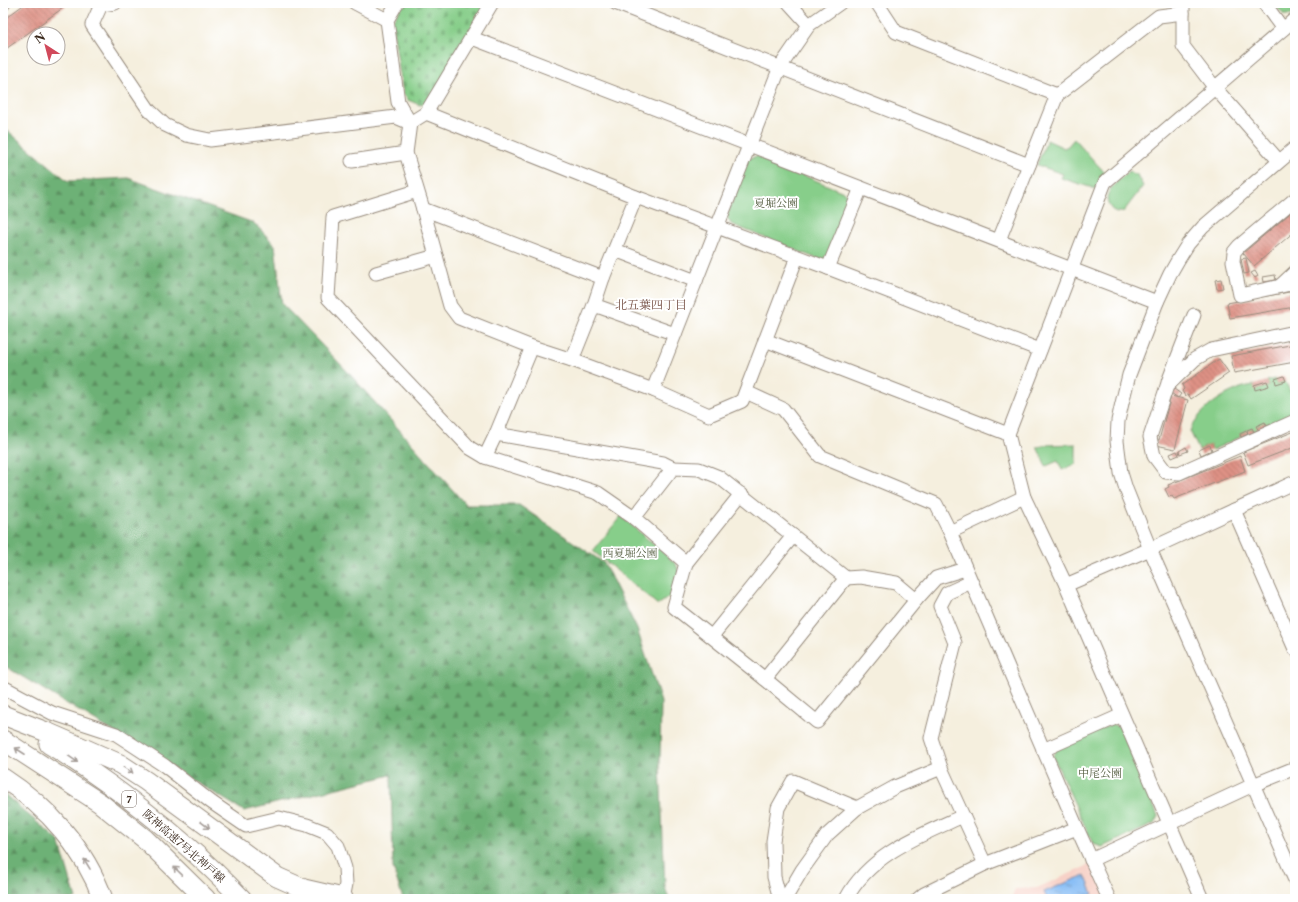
<svg xmlns="http://www.w3.org/2000/svg" width="1298" height="902" font-family="'Libre Caslon Text','Noto Serif JP',serif">
	<defs>
		<pattern id="forest-firs" width="22" height="20" patternUnits="userSpaceOnUse"><rect width="22" height="20" fill="#6db176"/><path d="M5 1l3.5 6h-7zM16 11l3.5 6h-7z" fill="#5b9060"/></pattern>
		<pattern id="cemetery-stones" width="16" height="16" patternUnits="userSpaceOnUse"><rect width="16" height="16" fill="#87ce8a"/><path d="M2 7V4a2 2 0 0 1 4 0v3zM10 15v-3a2 2 0 0 1 4 0v3z" fill="#75b177"/></pattern>
		<pattern id="water-ripples" width="26" height="14" patternUnits="userSpaceOnUse"><rect width="26" height="14" fill="#85bcf5"/><path d="M2 4q2-2 4 0t4 0M15 11q2-2 4 0t4 0" fill="none" stroke="#6e99c6"/></pattern>
		<pattern id="building-back-hatch" width="6" height="6" patternUnits="userSpaceOnUse"><rect width="6" height="6" fill="#de9185"/><path d="M-1 5l2 2M0 0l6 6M5-1l2 2" fill="none" stroke="#b5776c"/></pattern>
	</defs>
	<rect width="100%" height="100%" fill="#fff"/>
	<filter id="ink" filterUnits="userSpaceOnUse"><feTurbulence type="fractalNoise" baseFrequency=".025" numOctaves="2"/><feDisplacementMap in="SourceGraphic" scale="8" xChannelSelector="R" yChannelSelector="G"/><feConvolveMatrix kernelMatrix="1 2 1 2 8 2 1 2 1" color-interpolation-filters="sRGB"/></filter>
	<filter id="wash" filterUnits="userSpaceOnUse"><feTurbulence type="fractalNoise" baseFrequency=".012" numOctaves="4" result="noise"/><feDisplacementMap in="SourceGraphic" scale="16" xChannelSelector="R" yChannelSelector="G"/><feGaussianBlur stdDeviation="0.9" result="paint"/><feColorMatrix in="noise" values="0 0 0 0 0 0 0 0 0 0 0 0 0 0 0 0 0 1.4 0 .05"/><feComposite in="paint" operator="in"/></filter>
	<g filter="url(#wash)">
		<rect width="100%" height="100%" fill="#f5efde"/>
		<path fill="#f7d1c7" d="M 1091,860 L 1109,899 L 1011,899 L 1015,889 L 1037,888 L 1087,866 Z"/>
		<g fill="url(#forest-firs)" stroke="#546e4a">
			<path d="M 3,127 L 68,181 L 128,178 L 254,223 L 275,245 L 282,304 L 348,372 L 466,505 L 519,505 L 604,563 L 637,629 L 661,702 L 660,765 L 665,887 L 669,899 L 403,899 L 393,868 L 391,775 L 244,811 L 3,665 Z"/>
			<path d="M 3,793 L 59,841 L 76,899 L 3,899 Z"/>
		</g>
		<path fill="url(#cemetery-stones)" stroke="#617c54" d="M 403,3 L 488,3 L 430,102 L 420,105 L 408,100 L 403,94 L 392,22 Z"/>
		<g fill="#87ce8a" stroke="#617c54">
			<path d="M 1273,3 L 1295,3 L 1295,13 L 1293,15 L 1284,15 Z"/>
			<path d="M 1074,139 L 1107,175 L 1099,190 L 1061,178 L 1063,174 L 1037,165 L 1047,140 L 1064,148 L 1068,146 Z"/>
			<path d="M 757,156 L 846,193 L 851,200 L 829,255 L 823,261 L 731,224 L 727,217 L 747,159 Z"/>
			<path d="M 1129,171 L 1134,175 L 1136,173 L 1143,186 L 1124,211 L 1116,213 C 1095,197 1116,183 1129,171 Z"/>
			<path d="M 1275,379 L 1277,384 L 1285,381 L 1295,401 L 1295,408 L 1293,409 L 1295,414 L 1267,427 L 1265,422 L 1257,426 L 1259,431 L 1254,432 L 1252,428 L 1240,434 L 1241,437 L 1212,450 L 1210,445 L 1199,450 L 1190,431 C 1197,413 1218,397 1236,390 C 1241,387 1248,386 1254,385 L 1256,390 L 1269,386 L 1267,381 Z"/>
			<path d="M 1076,444 L 1076,464 L 1062,470 L 1058,461 L 1046,466 L 1037,447 L 1043,446 L 1044,445 Z"/>
			<path d="M 621,516 L 676,564 L 679,572 L 670,596 L 658,605 L 593,551 Z"/>
			<path d="M 1111,724 L 1120,727 L 1158,816 L 1154,824 L 1102,847 L 1093,844 L 1053,756 L 1057,749 Z"/>
		</g>
		<path fill="url(#water-ripples)" stroke="#60738a" d="M 1085,875 L 1093,894 L 1081,899 L 1047,899 L 1044,892 Z"/>
		<g id="blocks">
			<g fill="url(#building-back-hatch)">
				<path d="M 26,3 L 65,3 L 67,5 L 3,51 L 3,20 Z"/>
				<path d="M 1295,209 L 1295,231 L 1254,266 L 1243,253 Z"/>
				<path d="M 1246,258 L 1249,273 L 1244,274 L 1241,259 Z"/>
				<path d="M 1255,271 L 1258,276 L 1255,278 L 1251,273 Z"/>
				<path d="M 1275,275 L 1276,280 L 1264,282 L 1263,277 Z"/>
				<path d="M 1221,279 L 1223,288 L 1217,289 L 1215,280 Z"/>
				<path d="M 1295,291 L 1295,307 L 1230,318 L 1227,303 Z"/>
				<path d="M 1295,344 L 1295,362 L 1234,373 L 1231,356 Z"/>
				<path d="M 1219,359 L 1229,373 L 1191,399 L 1188,394 L 1185,396 L 1182,391 L 1184,389 L 1182,385 Z"/>
				<path d="M 1284,376 L 1286,381 L 1276,384 L 1275,379 Z"/>
				<path d="M 1267,381 L 1269,386 L 1255,390 L 1254,385 Z"/>
				<path d="M 1174,389 L 1181,394 L 1178,398 L 1171,393 Z"/>
				<path d="M 1171,396 L 1188,400 L 1175,449 L 1156,445 L 1157,440 L 1159,440 Z"/>
				<path d="M 1265,422 L 1267,427 L 1259,431 L 1256,426 Z"/>
				<path d="M 1252,428 L 1254,432 L 1248,434 L 1247,430 Z"/>
				<path d="M 1246,431 L 1248,434 L 1241,437 L 1240,434 Z"/>
				<path d="M 1295,431 L 1295,447 L 1248,465 L 1243,452 Z"/>
				<path d="M 1210,445 L 1212,450 L 1201,455 L 1199,450 Z"/>
				<path d="M 1186,447 L 1188,451 L 1180,454 L 1179,451 Z"/>
				<path d="M 1177,451 L 1179,455 L 1172,458 L 1170,454 Z"/>
				<path d="M 1240,456 L 1245,471 L 1174,499 L 1172,496 L 1169,497 L 1165,489 L 1169,487 L 1168,485 Z"/>
			</g>
		</g>
	</g>
	<g filter="url(#ink)">
		<use href="#blocks" fill-opacity="0" stroke="#988c7e" stroke-width="1"/>
		<g fill="none" stroke-linecap="round" stroke-linejoin="round">
			<defs>
				<g id="minor">
					<path d="M 97,3 L 101,5 L 115,3"/>
					<path d="M 355,3 L 387,20"/>
					<path d="M 397,3 L 387,20 L 398,102 L 410,123 L 406,153 L 423,209 L 450,306 L 459,318 L 532,347 L 572,360 L 653,390 L 709,415 L 742,401 L 797,257"/>
					<path d="M 615,3 L 1029,165"/>
					<path d="M 789,3 L 809,25"/>
					<path d="M 877,3 L 896,32 L 1057,95"/>
					<path d="M 1183,3 L 1183,46 L 1215,88 L 1279,161"/>
					<path d="M 1264,3 L 1283,29"/>
					<path d="M 3,4 L 4,3"/>
					<path d="M 101,5 L 92,25 L 149,110 L 165,125 L 186,135 L 210,140 L 396,117 L 410,123 L 426,113 L 492,3"/>
					<path d="M 472,38 L 1157,302"/>
					<path d="M 426,113 L 636,197 L 828,268 L 1040,350"/>
					<path d="M 1295,148 L 1203,227 L 1188,244 L 1178,260 L 1170,274 L 1157,302 L 1129,375 L 1122,403 L 1118,421 L 1117,441 L 1121,473 L 1126,489 L 1150,549 L 1295,880"/>
					<path d="M 352,161 L 406,153"/>
					<path d="M 417,191 L 333,217 L 328,298 L 470,448 L 485,457 L 598,493 L 634,518 L 686,563 L 674,607 L 765,679 L 817,722 L 916,600 L 936,578 L 965,569"/>
					<path d="M 1295,199 L 1239,246 L 1234,252 L 1233,261 L 1240,295 L 1295,283"/>
					<path d="M 423,209 L 603,278"/>
					<path d="M 999,240 L 1057,95 L 1159,16 L 1183,13"/>
					<path d="M 615,250 L 696,281"/>
					<path d="M 828,268 L 861,188"/>
					<path d="M 376,273 L 436,256"/>
					<path d="M 1280,286 L 1295,272"/>
					<path d="M 594,305 L 675,334"/>
					<path d="M 1295,332 L 1211,350 L 1195,359 L 1167,386 L 1150,437 L 1154,456 L 1166,472 L 1179,473 L 1295,421"/>
					<path d="M 765,340 L 1008,434"/>
					<path d="M 572,360 L 594,305 L 603,278 L 636,197"/>
					<path d="M 1168,382 L 1194,315"/>
					<path d="M 653,390 L 780,67 L 809,25 L 840,3"/>
					<path d="M 746,392 L 783,409 L 820,456 L 936,504 L 950,532 L 1077,828 L 1109,899"/>
					<path d="M 496,434 L 663,463 L 673,468"/>
					<path d="M 485,457 L 496,434 L 532,347"/>
					<path d="M 1234,510 L 1295,649"/>
					<path d="M 634,518 L 673,468 L 699,469 L 719,477 L 846,578 L 861,577 L 896,583 L 916,600"/>
					<path d="M 950,532 L 1024,497"/>
					<path d="M 686,563 L 741,494"/>
					<path d="M 971,582 L 947,593 L 940,606 L 955,643 L 931,738 L 941,768 L 985,864"/>
					<path d="M 1066,585 L 1150,549 L 1295,482"/>
					<path d="M 712,636 L 793,536"/>
					<path d="M 765,679 L 846,578"/>
					<path d="M 3,687 L 52,713 L 116,734 L 165,766 L 211,802 L 246,826 L 279,818 L 307,825 L 327,833 L 338,846 L 345,868 L 346,884 L 343,899"/>
					<path d="M 1043,750 L 1122,715"/>
					<path d="M 1091,860 L 1253,785 L 1295,768"/>
					<path d="M 780,899 L 774,877 L 773,841 L 778,808 L 793,781 L 857,808"/>
					<path d="M 785,899 L 802,870 L 827,835 L 857,808 L 895,787 L 941,768"/>
					<path d="M 846,899 C 870,854 919,836 963,816"/>
					<path d="M 918,899 L 924,894 L 985,864 L 1077,828"/>
					<path d="M 1202,899 L 1066,585 L 1024,497 L 1008,434 L 1105,182 L 1295,19"/>
				</g>
				<g id="highway">
					<path d="M 3,715 L 49,733 L 120,764 L 146,781 L 277,877 L 304,889 L 343,898"/>
					<path d="M 3,740 L 100,803 L 145,839 L 206,899"/>
					<path d="M 49,744 C 71,757 90,771 110,785 C 157,819 202,857 242,899"/>
					<path d="M 3,778 C 48,807 85,849 103,899"/>
				</g>
			</defs>
			<use href="#minor" stroke="#988c7e" stroke-width="15"/>
			<use href="#highway" stroke="#988c7e" stroke-width="21"/>
			<use href="#minor" stroke="#fff" stroke-width="13"/>
			<use href="#highway" stroke="#fff" stroke-width="19"/>
		</g>
		<defs><path id="oneway-shaft" d="M-6 0H5M1.5-3L5.5 0L1.5 3" fill="none" stroke-width="1.6" stroke-linecap="round" stroke-linejoin="round"/></defs>
		<g stroke="#a79f9a">
			<use href="#oneway-shaft" transform="translate(20 751) rotate(-147)"/>
			<use href="#oneway-shaft" transform="translate(73 759) rotate(35)"/>
			<use href="#oneway-shaft" transform="translate(128 770) rotate(33)"/>
			<use href="#oneway-shaft" transform="translate(205 825) rotate(37)"/>
			<use href="#oneway-shaft" transform="translate(87 864) rotate(-121)"/>
			<use href="#oneway-shaft" transform="translate(178 871) rotate(-136)"/>
		</g>
	</g>
	<g text-anchor="middle" stroke-width="4" stroke-linejoin="round" paint-order="stroke">
		<rect fill="#fff" stroke="#766a62" stroke-width="1" x="122" y="791" width="14" height="16" rx="3"/>
		<g font-size="10" font-weight="bold" fill="#3b2a1e">
			<text x="129" y="803">7</text>
		</g>
		<g font-size="11" fill="#525b3e" stroke="#fff">
			<text x="776" y="207">夏堀公園</text>
			<text x="630" y="557">西夏堀公園</text>
			<text x="1100" y="777">中尾公園</text>
		</g>
		<g font-size="11" fill="#3b2a1e" stroke="#fff">
			<text transform="translate(184 846) rotate(41)" y="4">阪神高速7号北神戸線</text>
		</g>
		<g font-size="12" fill="#744e42" stroke="#fff">
			<text x="651" y="309">北五葉四丁目</text>
		</g>
	</g>
	<rect width="1298" height="902" fill="none" stroke="#fff" stroke-width="16"/>
	<g transform="translate(46 46) rotate(324)"><circle r="19" fill="#ffffff" stroke="#b1aaa5"/>
	<path d="M0-3L7 15L0 10L-7 15Z" fill="#d1495b"/>
	<text y="-6" font-size="11" font-weight="bold" text-anchor="middle" fill="#3b2a1e">N</text>
	</g>
</svg>
